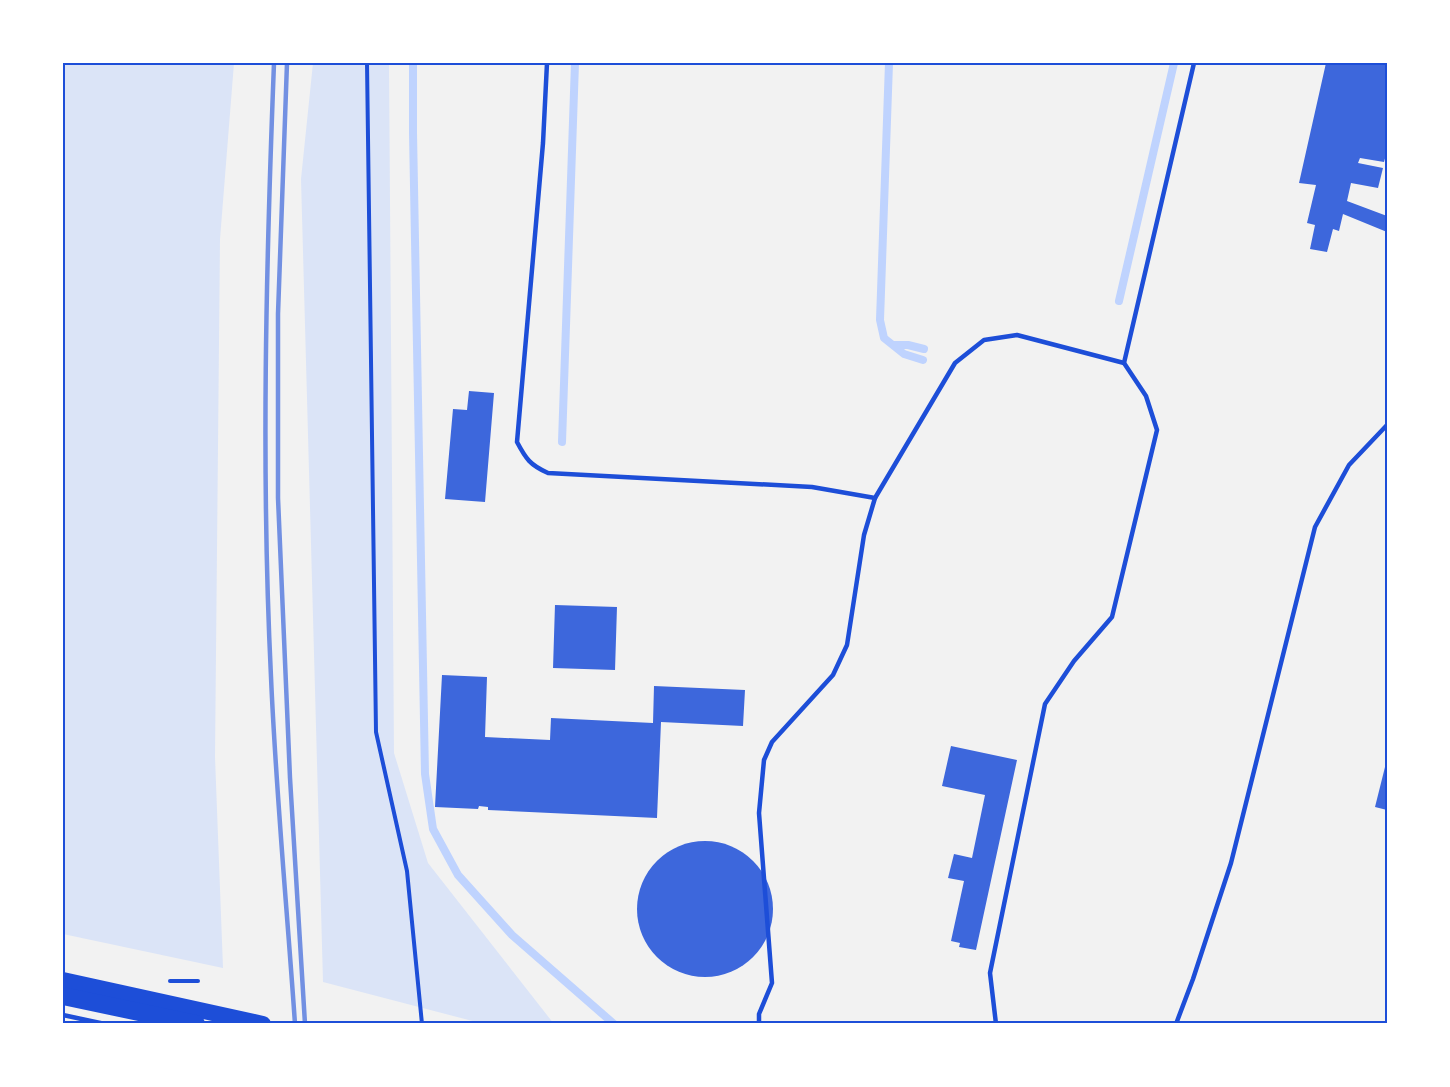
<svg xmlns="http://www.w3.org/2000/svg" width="1450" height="1087" font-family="'Roboto Condensed',sans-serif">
	<rect width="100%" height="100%" fill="#f2f2f2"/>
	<g fill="#dbe4f7">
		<path d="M 63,63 L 234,63 L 220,239 L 215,757 L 223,968 L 63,934 Z"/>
		<path d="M 313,63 L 389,63 L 394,753 L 428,863 L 554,1024 L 484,1024 L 323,982 L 301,179 Z"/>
	</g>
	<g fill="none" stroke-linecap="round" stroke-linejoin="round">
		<g stroke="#bfd3fe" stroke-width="8">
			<path d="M 413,63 L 413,133 L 425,774 L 433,829 L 458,875 L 512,935 L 614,1024"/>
			<path d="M 889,63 L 880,320 L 884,338 L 904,354 L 923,360"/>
			<path d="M 1119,301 L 1174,63"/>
			<path d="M 894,345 L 908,345 L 924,349"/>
			<path d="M 562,442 L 575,63"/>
		</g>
	</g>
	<g fill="#3d67dc">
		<path d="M 1326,63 L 1387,63 L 1387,151 L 1384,162 L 1360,158 L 1358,163 L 1383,168 L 1378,188 L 1351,183 L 1347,201 L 1387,216 L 1387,232 L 1343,214 L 1339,231 L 1333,229 L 1327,252 L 1310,249 L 1315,225 L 1307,223 L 1316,185 L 1299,183 Z"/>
		<path d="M 469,391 L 494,393 L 485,502 L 445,499 L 453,409 L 467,410 Z"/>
		<path d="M 555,605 L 617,607 L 615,670 L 553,668 Z"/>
		<path d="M 442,675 L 487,677 L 485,737 L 550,740 L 551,718 L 653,723 L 654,686 L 745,690 L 743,726 L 661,722 L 657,818 L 488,810 L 488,807 L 479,806 L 478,809 L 435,807 Z"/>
		<path d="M 951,746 L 1017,760 L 976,950 L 959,947 L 960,943 L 951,941 L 964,881 L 948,878 L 954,854 L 972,858 L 985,795 L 942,786 Z"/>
		<path d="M 1386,763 L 1387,763 L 1387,810 L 1375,807 Z"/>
		<circle cx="705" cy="909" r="68"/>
	</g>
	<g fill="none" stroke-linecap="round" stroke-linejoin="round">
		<g stroke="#1d4ed8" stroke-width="4">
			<path d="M 367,63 L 376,732 L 407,871 L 422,1024"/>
			<path d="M 170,981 L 198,981"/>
		</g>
		<g stroke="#1d4ed8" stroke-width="4.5">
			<path d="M 547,63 L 543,143 L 517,442 C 526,459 530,465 548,473 L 812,487 L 875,498 L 955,363 L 984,340 L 1017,335 L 1124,363"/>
			<path d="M 63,1015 L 105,1024"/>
			<path d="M 759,1024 L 759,1014 L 772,983 L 759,813 L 764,760 L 772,742 L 833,675 L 847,645 L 864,535 L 875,498"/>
			<path d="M 996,1024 L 990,973 L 1045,704 L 1074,661 L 1112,617 L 1157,430 L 1146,396 L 1124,363 L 1194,63"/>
			<path d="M 1176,1024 L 1193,979 L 1231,863 L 1315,527 L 1349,465 L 1387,425"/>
		</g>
		<path stroke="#1d4ed8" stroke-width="16" d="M 63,980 L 263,1024"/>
		<path stroke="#1d4ed8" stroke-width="18" d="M 63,996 L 196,1024"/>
		<g stroke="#7290e2" stroke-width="4.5">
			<path d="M 274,63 C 266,268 261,472 271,677 C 276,793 287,908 295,1024"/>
			<path d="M 287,63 L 278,314 L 278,498 L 290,778 L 305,1024"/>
		</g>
	</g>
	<rect width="1450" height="1087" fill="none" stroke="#ffffff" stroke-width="129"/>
	<rect x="64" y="64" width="1322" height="958" fill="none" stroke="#1d4ed8" stroke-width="2"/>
</svg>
